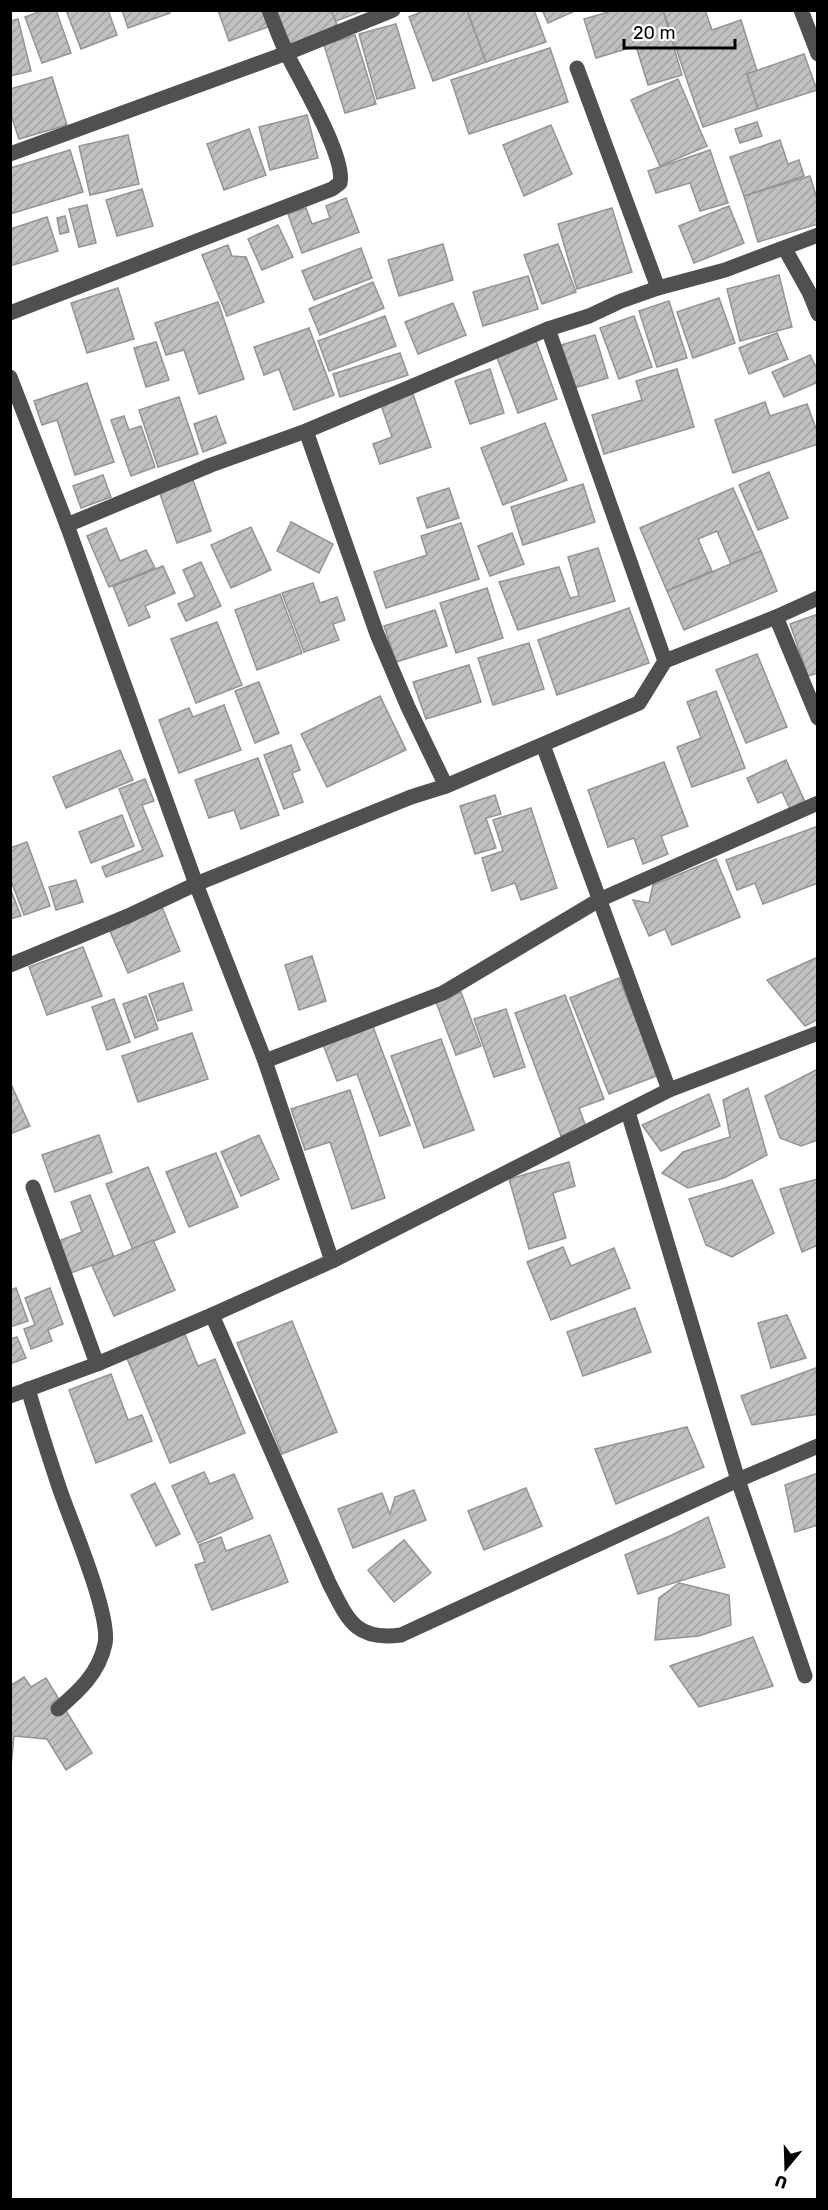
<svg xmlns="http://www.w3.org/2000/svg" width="828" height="2210" font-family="Rubik,sans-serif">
	<defs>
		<pattern id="building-hatch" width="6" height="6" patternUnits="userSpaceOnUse" patternTransform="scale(1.5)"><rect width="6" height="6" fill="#c0c0c0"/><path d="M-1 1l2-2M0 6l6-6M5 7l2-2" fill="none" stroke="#a3a3a3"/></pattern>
	</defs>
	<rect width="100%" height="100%" fill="#fff"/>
	<g fill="url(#building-hatch)" stroke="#949494" stroke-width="1.5">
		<path d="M 44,10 L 56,10 L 71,53 L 42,63 L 25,17 Z"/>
		<path d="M 66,10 L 108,10 L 117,35 L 81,49 Z"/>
		<path d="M 122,10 L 169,10 L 170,13 L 128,28 Z"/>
		<path d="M 218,10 L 262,10 L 268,27 L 229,41 Z"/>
		<path d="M 282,10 L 331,10 L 338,27 L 291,46 L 277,12 Z"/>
		<path d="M 331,10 L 365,10 L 336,21 Z"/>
		<path d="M 426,10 L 467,10 L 486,62 L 433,81 L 409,17 Z"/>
		<path d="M 467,10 L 534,10 L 546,42 L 486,62 Z"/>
		<path d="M 542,10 L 577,10 L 548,23 Z"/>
		<path d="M 615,10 L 663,10 L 682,75 L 648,85 L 636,46 L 596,58 L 584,19 Z"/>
		<path d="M 663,10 L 705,10 L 712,30 L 741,20 L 757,71 L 747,74 L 758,109 L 703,127 Z"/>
		<path d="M 18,19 L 31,71 L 10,76 L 10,21 Z"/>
		<path d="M 396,24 L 415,88 L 377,99 L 359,34 Z"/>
		<path d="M 355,35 L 376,104 L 345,113 L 324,45 Z"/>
		<path d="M 550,48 L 568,102 L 469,134 L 451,80 Z"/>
		<path d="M 804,54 L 817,90 L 758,109 L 747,74 Z"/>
		<path d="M 52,77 L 67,125 L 19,139 L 10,112 L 10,89 Z"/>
		<path d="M 678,79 L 707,146 L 660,166 L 631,100 Z"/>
		<path d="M 307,115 L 318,158 L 270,170 L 259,127 Z"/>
		<path d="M 757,122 L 762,136 L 740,143 L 735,129 Z"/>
		<path d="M 551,125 L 572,174 L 524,196 L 503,145 Z"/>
		<path d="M 249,129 L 266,175 L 224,190 L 207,144 Z"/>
		<path d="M 128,135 L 139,184 L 90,195 L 79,146 Z"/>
		<path d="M 780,140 L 788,164 L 799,160 L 804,176 L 744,196 L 730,157 Z"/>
		<path d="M 70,150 L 83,192 L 10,214 L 10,168 Z"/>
		<path d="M 710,150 L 728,203 L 700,211 L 690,183 L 656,193 L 648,171 Z"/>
		<path d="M 810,176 L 818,202 L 818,224 L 758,242 L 744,196 Z"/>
		<path d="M 142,189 L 153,226 L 117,236 L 106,200 Z"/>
		<path d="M 346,198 L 359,232 L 302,253 L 288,214 L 306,208 L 312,224 L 330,218 L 326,206 Z"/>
		<path d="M 87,205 L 96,243 L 79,247 L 69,209 Z"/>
		<path d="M 729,206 L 744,243 L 694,263 L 679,226 Z"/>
		<path d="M 612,208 L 632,272 L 577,289 L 558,224 Z"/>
		<path d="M 65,216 L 69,232 L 60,234 L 57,218 Z"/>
		<path d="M 47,217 L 58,251 L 10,266 L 10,229 Z"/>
		<path d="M 278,225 L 293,257 L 262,270 L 248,239 Z"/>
		<path d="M 443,244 L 453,280 L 399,296 L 388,260 Z"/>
		<path d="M 558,244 L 576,292 L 542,304 L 524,255 Z"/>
		<path d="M 228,245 L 232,256 L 246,257 L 264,302 L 227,316 L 202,255 Z"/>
		<path d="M 361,248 L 372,278 L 314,300 L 302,271 Z"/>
		<path d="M 779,275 L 792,327 L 740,341 L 727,289 Z"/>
		<path d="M 528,276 L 538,309 L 483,326 L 473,292 Z"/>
		<path d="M 373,282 L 384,308 L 320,335 L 309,309 Z"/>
		<path d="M 118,288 L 134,339 L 87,353 L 71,303 Z"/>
		<path d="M 719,298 L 735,343 L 693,358 L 677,312 Z"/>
		<path d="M 669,301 L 687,358 L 657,367 L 639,311 Z"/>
		<path d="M 218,302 L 244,379 L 199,394 L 184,350 L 166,355 L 155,323 Z"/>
		<path d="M 453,303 L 466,335 L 418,354 L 405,322 Z"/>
		<path d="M 385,316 L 396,346 L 329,371 L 318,341 Z"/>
		<path d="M 634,316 L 652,367 L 619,379 L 600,328 Z"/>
		<path d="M 309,328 L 334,395 L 294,410 L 279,369 L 264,375 L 254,347 Z"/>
		<path d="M 777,333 L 788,359 L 749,374 L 739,348 Z"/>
		<path d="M 595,335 L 608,378 L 574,388 L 561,345 Z"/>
		<path d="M 536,341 L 557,399 L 518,413 L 496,355 Z"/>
		<path d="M 156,342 L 169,380 L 146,387 L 134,348 Z"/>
		<path d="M 400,353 L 408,375 L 340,397 L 333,374 Z"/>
		<path d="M 810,355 L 818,371 L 818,382 L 784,397 L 772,372 Z"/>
		<path d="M 490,369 L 504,413 L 470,424 L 455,381 Z"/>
		<path d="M 677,369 L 694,427 L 604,454 L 592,415 L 642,400 L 636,381 Z"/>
		<path d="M 87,383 L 114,462 L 75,475 L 57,420 L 42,425 L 34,401 Z"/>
		<path d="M 413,394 L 431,447 L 380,464 L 373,444 L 392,437 L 381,405 Z"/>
		<path d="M 179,397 L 198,454 L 158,467 L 139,410 Z"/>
		<path d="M 765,402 L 770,416 L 807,404 L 818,434 L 818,444 L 733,473 L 715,420 Z"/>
		<path d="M 124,416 L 129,430 L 141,426 L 155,467 L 131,476 L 111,420 Z"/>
		<path d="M 216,416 L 226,443 L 203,452 L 194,424 Z"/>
		<path d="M 545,423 L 567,480 L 503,505 L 481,448 Z"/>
		<path d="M 769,472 L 788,518 L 758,530 L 739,485 Z"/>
		<path d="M 103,475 L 111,497 L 81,508 L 73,486 Z"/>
		<path d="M 193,480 L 211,531 L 177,543 L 159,491 Z"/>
		<path d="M 583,484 L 595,522 L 523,545 L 511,507 Z"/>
		<path d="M 449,488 L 459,518 L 427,528 L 417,498 Z"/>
		<path d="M 733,488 L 761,551 L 731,564 L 717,531 L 698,539 L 712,571 L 667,591 L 640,528 Z"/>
		<path d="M 291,522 L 333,544 L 319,573 L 277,551 Z"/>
		<path d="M 461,523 L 479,579 L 386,608 L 374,572 L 427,555 L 421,536 Z"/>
		<path d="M 251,527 L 271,570 L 231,588 L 211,545 Z"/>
		<path d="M 106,528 L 120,561 L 146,550 L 155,568 L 109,587 L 87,536 Z"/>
		<path d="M 512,533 L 524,564 L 490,576 L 478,546 Z"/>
		<path d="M 598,548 L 615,601 L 518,630 L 499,582 L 559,567 L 570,598 L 579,596 L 568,557 Z"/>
		<path d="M 761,551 L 777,591 L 684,630 L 667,591 Z"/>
		<path d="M 201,562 L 221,606 L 186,621 L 178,604 L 195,597 L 183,570 Z"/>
		<path d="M 163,566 L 175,593 L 145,606 L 150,617 L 129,626 L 113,586 Z"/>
		<path d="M 313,583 L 320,603 L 337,597 L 345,620 L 333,624 L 339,640 L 304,652 L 282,593 Z"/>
		<path d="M 487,588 L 503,638 L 456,653 L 440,603 Z"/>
		<path d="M 280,594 L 302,653 L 257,670 L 235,610 Z"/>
		<path d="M 629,608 L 649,663 L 557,695 L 538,640 Z"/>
		<path d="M 435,610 L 447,646 L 396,662 L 384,626 Z"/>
		<path d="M 818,614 L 818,673 L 808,676 L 790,624 Z"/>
		<path d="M 217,622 L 242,685 L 196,703 L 171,639 Z"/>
		<path d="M 529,643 L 544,689 L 493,705 L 478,658 Z"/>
		<path d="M 757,654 L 787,727 L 746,743 L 716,670 Z"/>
		<path d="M 469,665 L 481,702 L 426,719 L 413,682 Z"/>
		<path d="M 259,682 L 279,733 L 255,743 L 235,691 Z"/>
		<path d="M 716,691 L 745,768 L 692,787 L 677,747 L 701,738 L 687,702 Z"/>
		<path d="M 380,696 L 406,750 L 327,787 L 301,734 Z"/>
		<path d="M 224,705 L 241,750 L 179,773 L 159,720 L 189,708 L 193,717 Z"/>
		<path d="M 291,745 L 300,770 L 292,773 L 303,802 L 284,809 L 264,755 Z"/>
		<path d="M 120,750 L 133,780 L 66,808 L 53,777 Z"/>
		<path d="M 258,758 L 279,815 L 241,829 L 234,810 L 209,818 L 195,780 Z"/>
		<path d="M 786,760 L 805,802 L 790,809 L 782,792 L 758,803 L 747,778 Z"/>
		<path d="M 664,762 L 688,826 L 661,836 L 668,854 L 643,864 L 634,838 L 608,847 L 588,790 Z"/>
		<path d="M 145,779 L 154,801 L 142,805 L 163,856 L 106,877 L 102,867 L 143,850 L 119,789 Z"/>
		<path d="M 495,795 L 501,814 L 486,818 L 496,848 L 475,854 L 460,806 Z"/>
		<path d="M 531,808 L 557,888 L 521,900 L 515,883 L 492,891 L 482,858 L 503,851 L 493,820 Z"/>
		<path d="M 122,815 L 134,846 L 91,863 L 79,832 Z"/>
		<path d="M 818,826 L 818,883 L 763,904 L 755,883 L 737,890 L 726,860 Z"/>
		<path d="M 27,842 L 50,906 L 24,915 L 10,878 L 10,848 Z"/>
		<path d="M 716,859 L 740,917 L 672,945 L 665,929 L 649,936 L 633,900 L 649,903 L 653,885 Z"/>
		<path d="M 76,880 L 83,902 L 56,910 L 49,887 Z"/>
		<path d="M 10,888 L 21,916 L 10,919 Z"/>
		<path d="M 162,907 L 180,951 L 128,973 L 109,929 Z"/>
		<path d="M 83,947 L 102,996 L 47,1015 L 29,967 Z"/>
		<path d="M 312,956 L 326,1001 L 299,1010 L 285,965 Z"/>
		<path d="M 818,957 L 818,1019 L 805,1026 L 767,980 Z"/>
		<path d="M 619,978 L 659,1075 L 609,1094 L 570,998 Z"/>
		<path d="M 183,983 L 192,1010 L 158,1021 L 149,994 Z"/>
		<path d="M 461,992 L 481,1046 L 456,1055 L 436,1002 Z"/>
		<path d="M 565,995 L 604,1099 L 579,1108 L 586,1127 L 561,1136 L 515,1013 Z"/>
		<path d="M 146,996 L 158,1029 L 135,1038 L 123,1004 Z"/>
		<path d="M 114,999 L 130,1042 L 107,1050 L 92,1007 Z"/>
		<path d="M 506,1009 L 525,1067 L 494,1077 L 474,1019 Z"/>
		<path d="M 372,1024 L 410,1125 L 380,1136 L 357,1074 L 337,1081 L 322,1042 Z"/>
		<path d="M 192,1033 L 208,1079 L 138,1102 L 122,1056 Z"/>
		<path d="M 441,1039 L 474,1130 L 424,1148 L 391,1056 Z"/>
		<path d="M 818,1069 L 818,1140 L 801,1146 L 780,1138 L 765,1096 Z"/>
		<path d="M 10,1082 L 30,1126 L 10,1134 Z"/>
		<path d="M 748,1088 L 767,1155 L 724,1178 L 688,1188 L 662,1173 L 683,1152 L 730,1137 L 723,1100 Z"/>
		<path d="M 350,1090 L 385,1198 L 352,1209 L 330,1142 L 305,1150 L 291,1109 Z"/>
		<path d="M 709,1094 L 720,1126 L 661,1151 L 642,1125 Z"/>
		<path d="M 99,1135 L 112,1172 L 55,1192 L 42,1155 Z"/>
		<path d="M 259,1135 L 279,1179 L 241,1196 L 221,1152 Z"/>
		<path d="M 216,1153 L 238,1207 L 189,1227 L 166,1172 Z"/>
		<path d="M 569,1162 L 575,1186 L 553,1193 L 566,1238 L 529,1249 L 509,1179 Z"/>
		<path d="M 148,1167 L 175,1232 L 133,1250 L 106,1184 Z"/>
		<path d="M 818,1179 L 818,1245 L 802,1252 L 780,1189 Z"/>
		<path d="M 752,1180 L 774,1233 L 732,1257 L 706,1245 L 689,1199 Z"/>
		<path d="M 90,1195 L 114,1257 L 68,1274 L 56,1242 L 82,1232 L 71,1202 Z"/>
		<path d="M 153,1240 L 175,1290 L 114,1316 L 92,1266 Z"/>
		<path d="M 563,1247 L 571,1266 L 614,1248 L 630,1288 L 551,1320 L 527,1262 Z"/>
		<path d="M 16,1288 L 28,1321 L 10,1327 L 10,1290 Z"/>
		<path d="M 50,1288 L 63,1324 L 48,1330 L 52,1341 L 31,1349 L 24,1329 L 35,1325 L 25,1298 Z"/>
		<path d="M 635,1308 L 651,1352 L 583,1376 L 567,1332 Z"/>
		<path d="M 787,1315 L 806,1358 L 771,1368 L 758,1323 Z"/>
		<path d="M 292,1321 L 337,1432 L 282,1454 L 237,1343 Z"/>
		<path d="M 184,1332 L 198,1366 L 215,1359 L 245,1433 L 170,1463 L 126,1356 Z"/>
		<path d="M 17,1337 L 26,1358 L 10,1364 L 10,1339 Z"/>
		<path d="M 818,1367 L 818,1414 L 752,1425 L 741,1396 Z"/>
		<path d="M 111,1374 L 128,1420 L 142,1415 L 152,1441 L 96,1463 L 69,1390 Z"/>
		<path d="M 687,1427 L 704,1467 L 616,1504 L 595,1449 Z"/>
		<path d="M 204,1472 L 210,1484 L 234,1474 L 253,1518 L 198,1543 L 172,1486 Z"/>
		<path d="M 818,1473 L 818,1525 L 795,1532 L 785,1485 Z"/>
		<path d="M 155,1483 L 180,1534 L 156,1546 L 131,1495 Z"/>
		<path d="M 526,1488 L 542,1526 L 484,1550 L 468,1511 Z"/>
		<path d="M 414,1490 L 426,1520 L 353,1548 L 338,1509 L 382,1493 L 390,1514 L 395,1497 Z"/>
		<path d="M 708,1517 L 725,1567 L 638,1594 L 625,1555 L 672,1535 Z"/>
		<path d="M 270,1535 L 288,1582 L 212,1610 L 195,1565 L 205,1562 L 199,1545 L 221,1537 L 226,1551 Z"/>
		<path d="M 404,1540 L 431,1573 L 394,1602 L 368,1570 Z"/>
		<path d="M 679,1583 L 729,1595 L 731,1625 L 699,1636 L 655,1640 L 659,1598 Z"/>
		<path d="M 753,1637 L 773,1686 L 699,1707 L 670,1666 Z"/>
		<path d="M 24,1677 L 31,1687 L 46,1678 L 92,1753 L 66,1770 L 47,1739 L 14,1736 L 10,1777 L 10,1686 Z"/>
	</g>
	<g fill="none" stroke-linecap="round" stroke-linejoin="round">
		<g stroke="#505050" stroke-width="15">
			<path d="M 801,10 L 818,54"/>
			<path d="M 577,68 L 658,288"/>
			<path d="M 10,154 L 287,53 L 393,10"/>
			<path d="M 785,249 L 809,292 L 818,314"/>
			<path d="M 10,313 L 332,189 L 340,183 C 346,157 300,81 287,54 C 280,40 275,25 269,10"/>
			<path d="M 548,329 L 665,661"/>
			<path d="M 10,377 L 67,525 L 196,884 L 265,1061 L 332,1261"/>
			<path d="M 306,431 L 377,634 L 408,707 L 446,786"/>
			<path d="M 67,525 L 211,465 L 306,431 L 548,329 L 589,316 L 621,301 L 658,288 L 725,270 L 818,235"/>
			<path d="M 776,617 L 818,718"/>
			<path d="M 543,745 L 669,1090"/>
			<path d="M 10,965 L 128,916 L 196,884 L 411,797 L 446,786 L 639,703 L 665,661 L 776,617 L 818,598"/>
			<path d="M 265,1061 L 443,993 L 599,900 L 818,803"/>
			<path d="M 628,1112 L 738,1480 L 805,1676"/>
			<path d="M 33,1187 L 97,1364"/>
			<path d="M 212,1315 L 329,1583 C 348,1620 355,1641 401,1635 L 738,1480 L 818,1446"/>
			<path d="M 28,1389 C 38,1423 49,1457 60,1490 C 71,1522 111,1615 105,1644 C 99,1673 79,1691 58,1709"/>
			<path d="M 10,1396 L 97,1364 L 212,1315 L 332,1261 L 669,1090 L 818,1033"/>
		</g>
	</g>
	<rect width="828" height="2210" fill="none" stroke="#000000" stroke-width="24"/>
	<g transform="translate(786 2168) rotate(199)" stroke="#ffffff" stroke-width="4.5" paint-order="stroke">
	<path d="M0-4.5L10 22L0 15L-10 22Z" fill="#000000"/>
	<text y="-9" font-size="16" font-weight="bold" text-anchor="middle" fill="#000000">U</text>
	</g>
	<path d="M624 39v9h111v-9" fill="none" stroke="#000000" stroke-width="3"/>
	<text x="633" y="39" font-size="18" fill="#000000" stroke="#ffffff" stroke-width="4.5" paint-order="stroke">20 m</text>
</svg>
